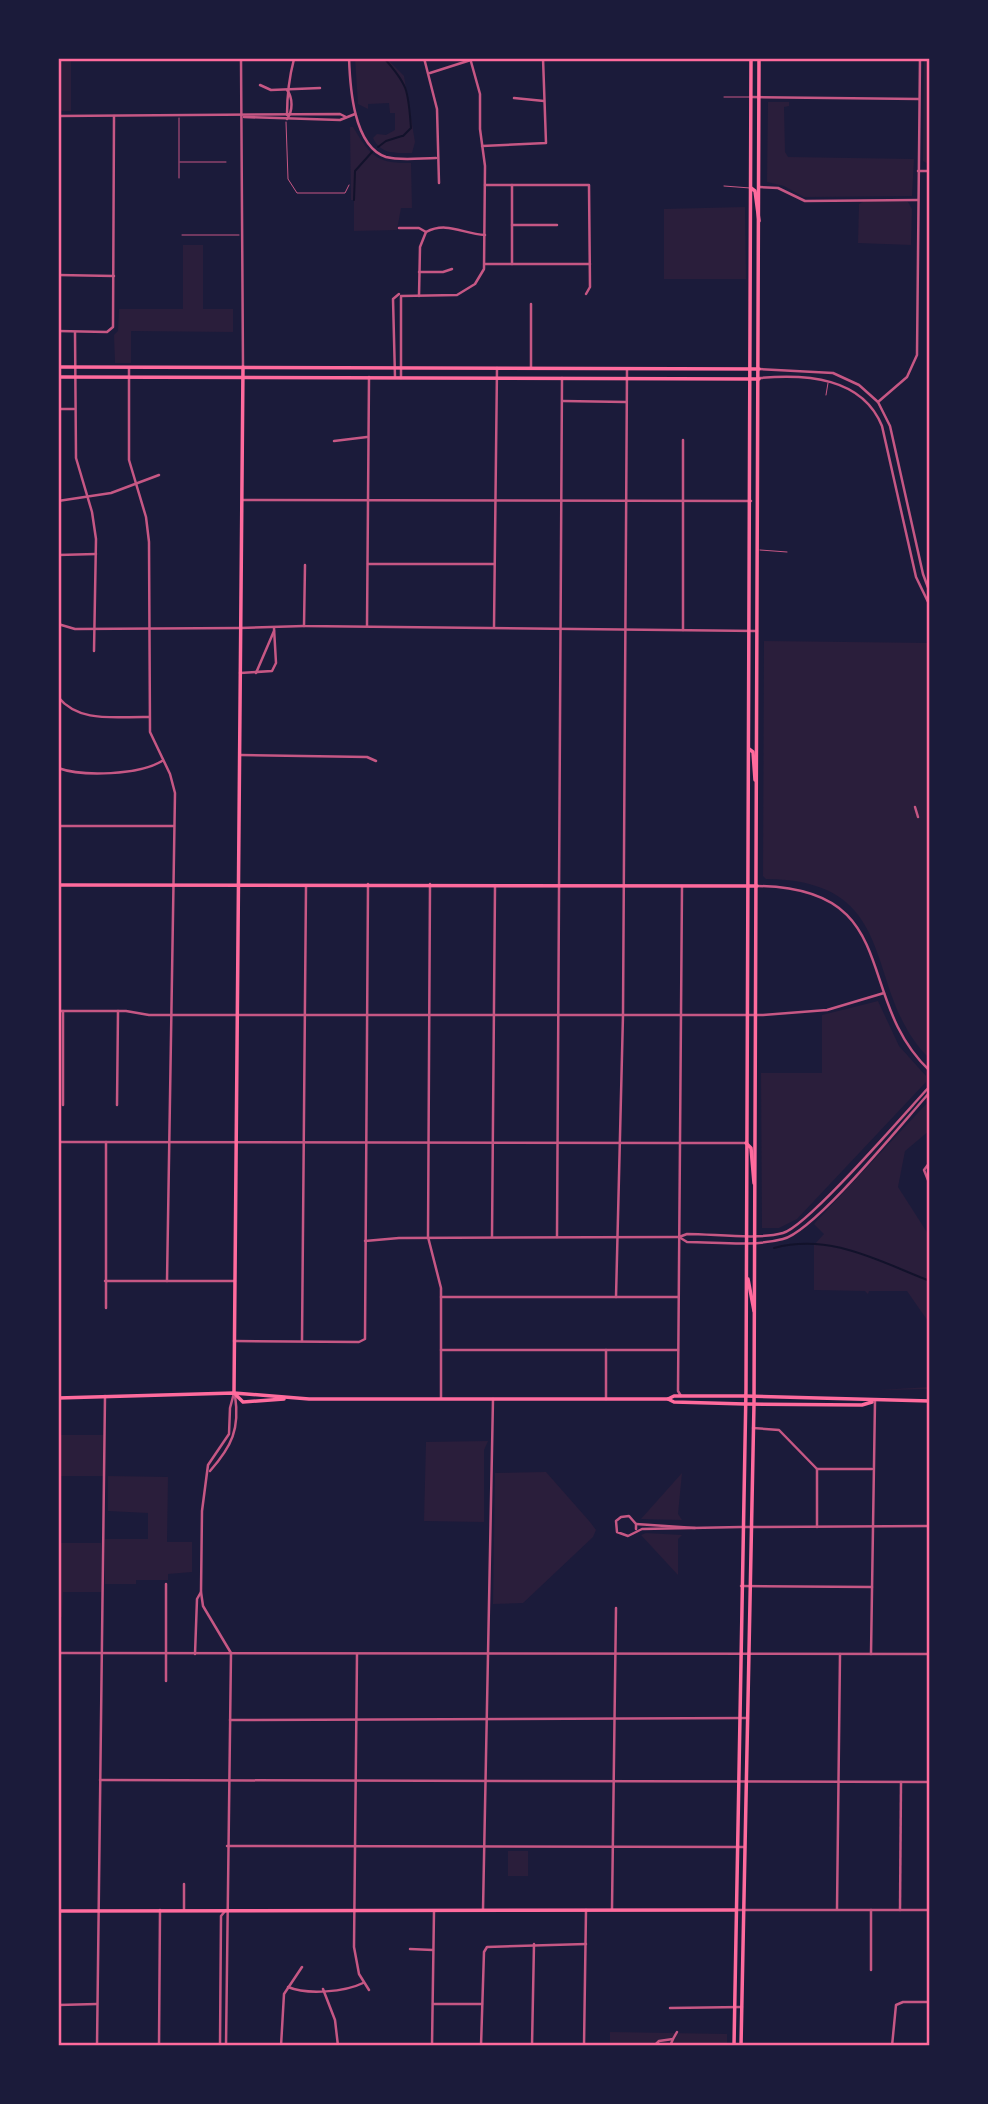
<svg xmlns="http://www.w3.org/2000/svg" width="988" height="2104" font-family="Signika,sans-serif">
	<rect width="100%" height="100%" fill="#1b1b3a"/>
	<g fill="#2a1e3b">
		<rect x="58" y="58" width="13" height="53"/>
		<path d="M 355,58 L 386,58 L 404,76 L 415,142 L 412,153 C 396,153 381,155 373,138 L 377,134 L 386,135 L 395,130 L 395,113 L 390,113 L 389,103 L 368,104 L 368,109 L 358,104 Z"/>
		<path d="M 924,58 L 930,58 L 930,165 L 923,161 Z"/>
		<path d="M 768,102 L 789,102 L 789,106 L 784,107 L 785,152 L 788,157 L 914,159 L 912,196 L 804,197 L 784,186 L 767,182 Z"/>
		<path d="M 350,127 L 353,127 C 370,155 376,164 411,163 L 412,208 L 401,208 L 397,230 L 354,231 L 354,200 L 351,200 Z"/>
		<path d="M 864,201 L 908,202 L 912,209 L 911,245 L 858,243 L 859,204 Z"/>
		<path d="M 745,207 L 746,279 L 664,279 L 664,209 Z"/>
		<path d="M 183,245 L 203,245 L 203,309 L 233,309 L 233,332 L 131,331 L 131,363 L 115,363 L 114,335 L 118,331 L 119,309 L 183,309 Z"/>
		<path d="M 764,641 L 930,643 L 930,1059 C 860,992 906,880 766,879 L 763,876 Z"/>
		<path d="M 878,1001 L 899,1046 L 926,1076 L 926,1082 L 797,1219 L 779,1228 L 762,1228 L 761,1073 L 822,1073 L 822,1015 Z"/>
		<path d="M 930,1100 L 930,1130 L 905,1151 L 898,1187 L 930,1237 L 930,1389 L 879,1390 L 930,1387 L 930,1324 L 907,1291 L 869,1291 L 868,1294 L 865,1291 L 814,1290 L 814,1245 L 824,1234 L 814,1224 Z"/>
		<rect x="58" y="1435" width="45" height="41"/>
		<path d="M 488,1441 L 484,1450 L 484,1522 L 424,1521 L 426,1442 Z"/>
		<path d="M 546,1472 L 590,1522 L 596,1530 L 593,1537 L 523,1603 L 493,1604 L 495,1473 Z"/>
		<path d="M 682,1473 L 678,1514 L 682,1520 L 641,1519 Z"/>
		<path d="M 108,1476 L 168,1477 L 167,1542 L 192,1542 L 192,1572 L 168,1574 L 168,1580 L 136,1580 L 136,1584 L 105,1584 L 105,1539 L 148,1539 L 148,1513 L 108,1511 Z"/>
		<path d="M 646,1533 L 682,1535 L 678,1539 L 678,1575 L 641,1535 Z"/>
		<path d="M 58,1543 L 101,1543 L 101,1592 L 63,1592 L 62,1617 L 58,1617 Z"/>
		<rect x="508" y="1851" width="20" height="25"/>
		<path d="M 610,2032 L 727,2034 L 727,2046 L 610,2046 Z"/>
	</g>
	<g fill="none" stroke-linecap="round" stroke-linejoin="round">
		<g stroke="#12122b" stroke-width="2">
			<path d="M 384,58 C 409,86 408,91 411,128 L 403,136"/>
			<path d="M 378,147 L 386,141 L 402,136"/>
			<path d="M 354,200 L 355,171 L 372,152"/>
			<path d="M 774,1248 C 831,1233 878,1261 930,1281"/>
		</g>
		<g stroke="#c65784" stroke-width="1">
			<path d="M 724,97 L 750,97"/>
			<path d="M 286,122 L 288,179 L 297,193 L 345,193 L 349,185"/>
			<path d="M 180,162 L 226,162"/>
			<path d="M 179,178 L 179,118"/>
			<path d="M 724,186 L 750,188"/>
			<path d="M 182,235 L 239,235"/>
			<path d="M 826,395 L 828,383"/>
			<path d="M 760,550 L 787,552"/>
		</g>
		<g stroke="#c65784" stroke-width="2.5">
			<path d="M 349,58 C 350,86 353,146 386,157 C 401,161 421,158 436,158"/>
			<path d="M 424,58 L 437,109 L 439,183"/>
			<path d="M 430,73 L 477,58"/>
			<path d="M 260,85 L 271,90 L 320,88"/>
			<path d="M 751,97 L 919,99"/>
			<path d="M 514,98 L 544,101"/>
			<path d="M 287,115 C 287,96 289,78 294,59 L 300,58"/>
			<path d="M 58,116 L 340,114 L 346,117"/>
			<path d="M 244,117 L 340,120 L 355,114"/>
			<path d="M 287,119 C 293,111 293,98 287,90"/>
			<path d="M 482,146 L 546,143 L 543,58"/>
			<path d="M 918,171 L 930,171"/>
			<path d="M 485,185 L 589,185 L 590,287 L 586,294"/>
			<path d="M 759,187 L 778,188 L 805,201 L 918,200"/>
			<path d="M 58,217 L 59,116"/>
			<path d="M 512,225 L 557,225"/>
			<path d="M 399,228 L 419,228 L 426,232"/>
			<path d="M 426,232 C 447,221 463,234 485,235"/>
			<path d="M 485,264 L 590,264"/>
			<path d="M 512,264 L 512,185"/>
			<path d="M 419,272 L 443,272 L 452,269"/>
			<path d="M 58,275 L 114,276"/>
			<path d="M 401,296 L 457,295 L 475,284 L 484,269 L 485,166 L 480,129 L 480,94 L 470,58"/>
			<path d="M 419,296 L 420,247 L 426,232"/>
			<path d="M 531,304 L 531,368"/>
			<path d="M 58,331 L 107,332 L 113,327 L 114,116"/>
			<path d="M 75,332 L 76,458 L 92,512 L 96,539 L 94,651"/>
			<path d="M 129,368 L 129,460 L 146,517 L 149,542 L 150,732 L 170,774 L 175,793 L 167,1281"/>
			<path d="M 395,377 L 393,299 L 399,294"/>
			<path d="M 401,378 L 401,297"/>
			<path d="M 563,401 L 626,402"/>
			<path d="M 58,409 L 74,409"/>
			<path d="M 334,441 L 367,437"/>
			<path d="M 243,500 L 751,501"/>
			<path d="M 58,501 L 111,493 L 159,475"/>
			<path d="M 58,555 L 96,554"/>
			<path d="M 368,564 L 494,564"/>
			<path d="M 305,565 L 304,626 L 757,631"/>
			<path d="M 58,624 L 75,629 L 240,628"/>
			<path d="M 367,626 L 369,377"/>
			<path d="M 494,627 L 497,368"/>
			<path d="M 683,630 L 683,440"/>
			<path d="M 58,697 C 80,724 117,716 149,717"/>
			<path d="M 240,755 L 367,757 L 376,761"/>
			<path d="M 58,768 C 83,777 139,775 162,761"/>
			<path d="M 915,807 L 918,817"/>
			<path d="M 58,826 L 174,826"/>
			<path d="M 430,884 L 428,1237 L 441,1288 L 441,1398"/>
			<path d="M 58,1011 L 126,1011 L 149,1015 L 763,1015 L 827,1010 L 884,993"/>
			<path d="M 63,1011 L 63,1105"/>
			<path d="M 117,1105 L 118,1011"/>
			<path d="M 58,1142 L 680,1143 L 682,886"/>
			<path d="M 930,1162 L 924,1170 L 930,1185"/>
			<path d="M 492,1237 L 495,887"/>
			<path d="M 557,1237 L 562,378"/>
			<path d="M 365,1241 L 399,1238 L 679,1237"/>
			<path d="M 105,1281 L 235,1281"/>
			<path d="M 441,1297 L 678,1297"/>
			<path d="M 616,1297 L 623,1015 L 627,369"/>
			<path d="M 106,1308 L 106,1142"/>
			<path d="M 234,1341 L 359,1342 L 365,1339 L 368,884"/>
			<path d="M 302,1341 L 306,886"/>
			<path d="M 441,1350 L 678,1350"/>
			<path d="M 606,1399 L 606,1350"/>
			<path d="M 753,1428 L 779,1430 L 817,1469 L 817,1527"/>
			<path d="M 817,1469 L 872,1469"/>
			<path d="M 636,1524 L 695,1528"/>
			<path d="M 636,1529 L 636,1524 L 629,1516 L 621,1517 L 616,1521 L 617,1532 L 628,1536 L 642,1529 L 741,1527"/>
			<path d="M 166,1584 L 166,1681"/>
			<path d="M 741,1586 L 872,1587"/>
			<path d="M 58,1653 L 930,1654"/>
			<path d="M 195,1654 L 197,1599 L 201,1592"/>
			<path d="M 357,1654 L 354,1947 L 359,1974 L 369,1990"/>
			<path d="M 871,1654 L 875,1401"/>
			<path d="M 230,1720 L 748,1718"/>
			<path d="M 100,1780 L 930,1782"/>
			<path d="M 227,1846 L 745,1847"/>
			<path d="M 612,1909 L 616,1608"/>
			<path d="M 837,1909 L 840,1654"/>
			<path d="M 184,1910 L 184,1884"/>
			<path d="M 483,1910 L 493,1399"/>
			<path d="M 871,1910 L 871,1970"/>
			<path d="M 900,1910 L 901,1782"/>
			<path d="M 410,1949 L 433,1950"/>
			<path d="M 288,1987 C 307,1995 345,1992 363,1983"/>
			<path d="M 323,1989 L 335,2020 L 338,2046"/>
			<path d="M 433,2004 L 482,2004"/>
			<path d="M 58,2005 L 97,2004"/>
			<path d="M 670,2008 L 742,2007"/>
			<path d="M 97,2046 L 105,1396"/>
			<path d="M 159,2046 L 160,1910"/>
			<path d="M 281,2046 L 284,1994 L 302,1967"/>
			<path d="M 432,2046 L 434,1911"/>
			<path d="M 481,2046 L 484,1952 L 487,1947 L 586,1944"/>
			<path d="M 532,2046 L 534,1944"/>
			<path d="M 584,2046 L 586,1910"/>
			<path d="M 654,2046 L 659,2041 L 673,2039 L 677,2032"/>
			<path d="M 670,2046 L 673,2039"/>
			<path d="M 892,2046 L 896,2005 L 903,2002 L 930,2002"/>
		</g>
		<g stroke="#c65784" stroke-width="2.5">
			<path d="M 241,58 L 243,366"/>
			<path d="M 759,369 L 833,373 L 859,385 L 878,402 L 890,426 L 923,574 L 930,593"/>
			<path d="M 760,378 C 806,374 862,377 882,426 L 916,577 L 930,606"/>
			<path d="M 878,402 L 907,377 L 917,355 L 920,58"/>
			<path d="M 240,628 L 304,626"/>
			<path d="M 240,673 L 272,671 L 276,663 L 274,628"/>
			<path d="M 256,673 L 274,631"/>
			<path d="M 757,886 C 905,888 852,998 930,1071"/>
			<path d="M 679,1237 L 687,1242 C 717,1242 753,1247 783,1239 C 815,1231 903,1122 930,1092"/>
			<path d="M 679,1237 L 687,1234 C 715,1234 757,1240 783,1233 C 808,1226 906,1112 930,1086"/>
			<path d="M 681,1396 L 678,1391 L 680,1143 L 746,1143"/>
			<path d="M 210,1471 C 232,1446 240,1429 235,1395"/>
			<path d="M 742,1527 L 930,1526"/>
			<path d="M 738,1910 L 930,1910"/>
			<path d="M 220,2046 L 221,1916 L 226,1910"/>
			<path d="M 226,2046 L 231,1653 L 203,1606 L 201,1592 L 202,1511 L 208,1465 L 229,1434 L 230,1408 L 234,1393"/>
		</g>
		<g stroke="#ff6b9d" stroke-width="3.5">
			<path d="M 58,367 L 759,369"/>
			<path d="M 58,377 L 759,379"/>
			<path d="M 58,885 L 757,886"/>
			<path d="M 234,1393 L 243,367"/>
			<path d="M 236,1395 L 243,1402 L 284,1399"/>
			<path d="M 58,1398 L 234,1393 L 309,1399 L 668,1399 L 674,1396 L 745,1396"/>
			<path d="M 668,1399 L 674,1402 L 745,1404"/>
			<path d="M 58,1911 L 736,1910"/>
		</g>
		<g stroke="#ff6b9d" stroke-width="3.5">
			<path d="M 751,188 L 755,191 L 759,221"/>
			<path d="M 749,749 L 753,752 L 755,780"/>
			<path d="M 746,1143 L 751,1148 L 754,1183"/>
			<path d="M 748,1279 L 754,1311"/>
			<path d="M 745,1396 L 930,1401"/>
			<path d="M 745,1404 L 862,1405 L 872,1402"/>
			<path d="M 734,2046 L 746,1389 L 751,58"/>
			<path d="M 741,2046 L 754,1404 L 759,58"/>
		</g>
	</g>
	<rect width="988" height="2104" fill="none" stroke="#1b1b3a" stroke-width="119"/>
	<rect x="60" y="60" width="868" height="1984" fill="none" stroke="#ff6b9d" stroke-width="2.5"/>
</svg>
